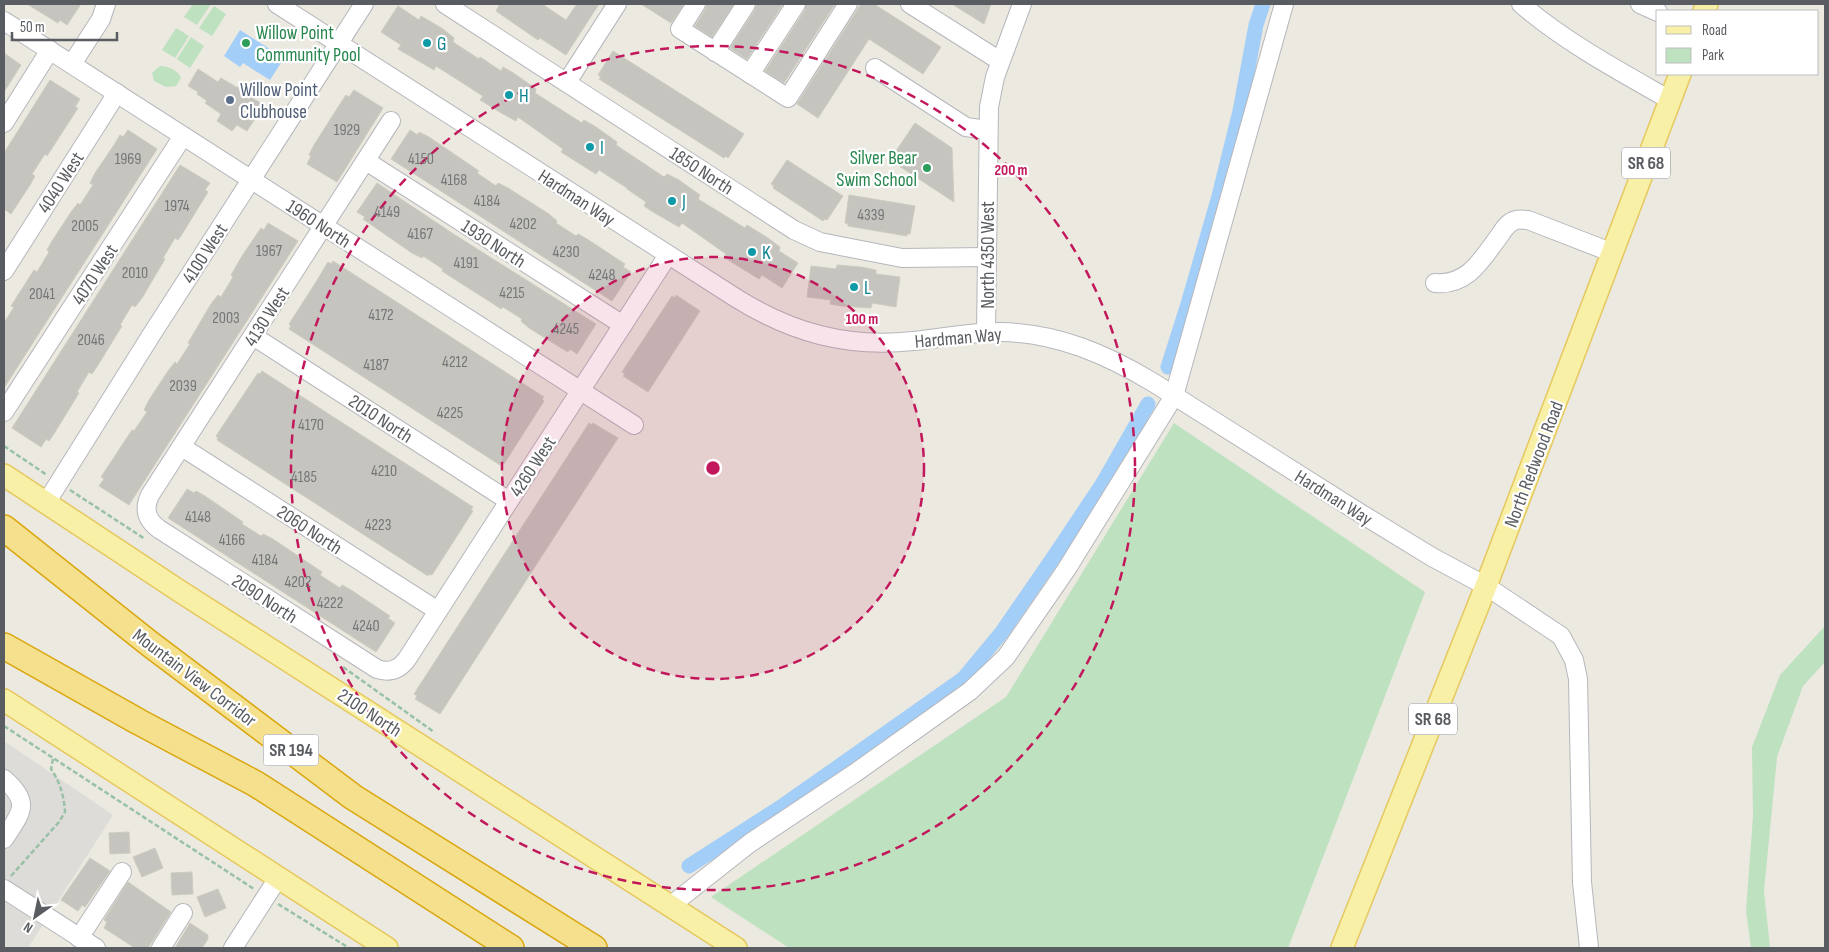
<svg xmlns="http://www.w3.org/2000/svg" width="1829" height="952" font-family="'Sofia Sans Condensed',sans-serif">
	<rect width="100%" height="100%" fill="#ebe9e0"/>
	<path fill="#dedcd8" d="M 4,741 L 113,815 L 28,948 L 4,948 Z"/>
	<g fill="#bee1c0">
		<path d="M 193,4 L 211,4 L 197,25 L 184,17 Z"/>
		<path d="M 214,6 L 226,14 L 212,36 L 199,28 Z"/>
		<path d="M 176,28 L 189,36 L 175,58 L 162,50 Z"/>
		<path d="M 191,37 L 204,46 L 190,68 L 177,59 Z"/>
		<path d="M 160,66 C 168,66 178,70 181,78 L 176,86 L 166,87 L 154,81 L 152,73 Z"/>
		<path d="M 1174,423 L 1425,592 L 1288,948 L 789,948 L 711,897 L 1006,697 Z"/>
		<path d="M 1825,626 L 1825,662 L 1803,686 L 1777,757 L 1764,891 L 1770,948 L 1751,948 L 1746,911 L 1753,816 L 1752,747 L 1780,675 Z"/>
	</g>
	<path fill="#a3cef8" d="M 240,30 L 284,58 L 270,80 L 243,63 L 240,67 L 224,56 Z"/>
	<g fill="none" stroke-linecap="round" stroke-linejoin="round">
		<g stroke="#a3cef8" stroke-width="15">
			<path d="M 1168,367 L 1188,304 L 1219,196 L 1240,111 L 1256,25 L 1263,4"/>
			<path d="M 689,866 L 784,805 L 963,679 L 1002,632 L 1055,555 L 1103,483 L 1148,404"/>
		</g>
	</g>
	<g fill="#c6c4be" stroke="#cfcbbf">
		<path d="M 27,4 L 81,4 L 67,25 L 60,20 L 58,23 Z"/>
		<path d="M 500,4 L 542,4 L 566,20 L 577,4 L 599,4 L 566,55 L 540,38 L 538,40 L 496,11 Z"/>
		<path d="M 641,4 L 684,4 L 671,23 Z"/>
		<path d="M 707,4 L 734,4 L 712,37 L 695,26 L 705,10 Z"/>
		<path d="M 757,4 L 783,4 L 747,59 L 730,48 L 755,10 Z"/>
		<path d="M 806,4 L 835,4 L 784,83 L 765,71 L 805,10 Z"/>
		<path d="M 861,4 L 874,4 L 941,47 L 923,74 L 869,39 L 818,118 L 797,104 Z"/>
		<path d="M 952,4 L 991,4 L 984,24 Z"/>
		<path d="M 398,6 L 419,20 L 421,16 L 443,29 L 454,38 L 453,42 L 479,59 L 480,57 L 501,71 L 503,67 L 515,74 L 536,89 L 535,93 L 582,123 L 584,120 L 596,127 L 617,142 L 616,145 L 664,177 L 667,174 L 679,180 L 700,195 L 698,199 L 724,215 L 745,228 L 747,225 L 768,238 L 780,247 L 779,251 L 798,263 L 782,288 L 762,275 L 759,279 L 733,263 L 724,257 L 726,254 L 682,223 L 679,227 L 653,212 L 644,206 L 646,202 L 627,189 L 627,188 L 599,170 L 596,174 L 561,152 L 563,149 L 518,117 L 516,121 L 503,114 L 480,100 L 483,96 L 436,66 L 434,70 L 398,49 L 401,45 L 381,32 Z"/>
		<path d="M 613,51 L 744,134 L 728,158 L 726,156 L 724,158 L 599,79 L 601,77 L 598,75 Z"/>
		<path d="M 4,53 L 21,65 L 4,92 Z"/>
		<path d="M 198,69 L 218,82 L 221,78 L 238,88 L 242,82 L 258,92 L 254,99 L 264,105 L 247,131 L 237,125 L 232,131 L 217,121 L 221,114 L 205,103 L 207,101 L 197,94 L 198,92 L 188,86 Z"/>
		<path d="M 50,80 L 80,99 L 75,107 L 78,108 L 47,156 L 45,154 L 32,174 L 35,176 L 30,185 L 11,214 L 4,209 L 4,153 Z"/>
		<path d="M 354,90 L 383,108 L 337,182 L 307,164 L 311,156 L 309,155 L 314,145 L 340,104 L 346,95 L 349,97 Z"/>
		<path d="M 915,123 L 952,148 L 954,202 L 890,160 Z"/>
		<path d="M 128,130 L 157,149 L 4,388 L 4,323 L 14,307 L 11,306 L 34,270 L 37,272 L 49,252 L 47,250 L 52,241 L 71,212 L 78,203 L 80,205 L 93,185 L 90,183 L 95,173 L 114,145 L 120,135 L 123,137 Z"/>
		<path d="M 410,130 L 418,135 L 419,132 L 429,137 L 479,171 L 477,173 L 496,186 L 498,183 L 508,188 L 549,214 L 557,221 L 556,223 L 576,236 L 578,234 L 587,239 L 625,264 L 623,267 L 631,272 L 612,301 L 391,159 Z"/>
		<path d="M 787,160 L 843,196 L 827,220 L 825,219 L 823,221 L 773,188 L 774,186 L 771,184 Z"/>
		<path d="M 180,165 L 210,183 L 205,190 L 208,192 L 184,231 L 178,240 L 175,238 L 163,258 L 165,259 L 142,298 L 135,307 L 132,305 L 120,325 L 122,326 L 98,365 L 92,374 L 89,372 L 77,392 L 79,393 L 55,432 L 49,441 L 46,439 L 41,447 L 12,428 Z"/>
		<path d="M 377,183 L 455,235 L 596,324 L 577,354 L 570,349 L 568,352 L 558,346 L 529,328 L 521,321 L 522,319 L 503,307 L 501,309 L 492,303 L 451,277 L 442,271 L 443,269 L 423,256 L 422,258 L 412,253 L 363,219 L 365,217 L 357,212 Z"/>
		<path d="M 849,195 L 915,206 L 910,234 L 907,234 L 907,236 L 848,226 L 848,224 L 845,223 Z"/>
		<path d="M 268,223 L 298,241 L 129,505 L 99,486 L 104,479 L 101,477 L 132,430 L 134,431 L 147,412 L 144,410 L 149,400 L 168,371 L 175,362 L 177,364 L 190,344 L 188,343 L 211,304 L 218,295 L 221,297 L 233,277 L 231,275 L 242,256 L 261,228 L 264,230 Z"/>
		<path d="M 333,261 L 544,397 L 542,399 L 544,401 L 504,464 L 501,462 L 500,465 L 289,329 L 291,326 L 289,324 L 316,282 L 328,262 L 331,264 Z"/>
		<path d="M 837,265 L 861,267 L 876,270 L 876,274 L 900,277 L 896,307 L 872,303 L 871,308 L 841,306 L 830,304 L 831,300 L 807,297 L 811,266 L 836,269 Z"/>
		<path d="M 676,295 L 700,311 L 648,392 L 623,376 L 625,374 L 622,372 L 672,296 L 675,298 Z"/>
		<path d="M 262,371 L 473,507 L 471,510 L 473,511 L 432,575 L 429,574 L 428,576 L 217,440 L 218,438 L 216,436 L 258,373 L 260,374 Z"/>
		<path d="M 589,423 L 592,425 L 593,423 L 618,438 L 440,714 L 415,699 L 417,696 L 414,694 Z"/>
		<path d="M 187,489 L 194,493 L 196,491 L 205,496 L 243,522 L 242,524 L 261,536 L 263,534 L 273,539 L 313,566 L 322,572 L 320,575 L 340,588 L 342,585 L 351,590 L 390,616 L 388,618 L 395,623 L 376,652 L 168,518 Z"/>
		<path d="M 129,832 L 130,853 L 110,854 L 109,833 Z"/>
		<path d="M 155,848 L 163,868 L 142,877 L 133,857 Z"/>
		<path d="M 90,858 L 110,871 L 85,907 L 82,905 L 78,911 L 61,900 Z"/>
		<path d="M 192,872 L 193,894 L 172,895 L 171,873 Z"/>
		<path d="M 128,882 L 171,912 L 148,948 L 135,948 L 104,928 L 107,922 L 104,920 Z"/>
		<path d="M 218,889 L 226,908 L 205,917 L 197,897 Z"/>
		<path d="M 190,923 L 208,935 L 208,939 L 202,948 L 175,948 Z"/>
	</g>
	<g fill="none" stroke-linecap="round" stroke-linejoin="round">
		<defs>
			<g id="minor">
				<path d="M 277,4 L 736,298 C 792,333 847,348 913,341 C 943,338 971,332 1001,332 C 1057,333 1106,354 1154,383 L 1360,513 L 1432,557 L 1486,586 L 1561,636 L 1574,660 L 1578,679 L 1582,882 L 1589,948"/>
				<path d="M 445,4 L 794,230 L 820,242 L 902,258 L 987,257"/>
				<path d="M 696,4 L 680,29 L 788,98 L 848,4"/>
				<path d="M 910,4 L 1000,61"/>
				<path d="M 1521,4 C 1565,42 1619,71 1670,100"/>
				<path d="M 1640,4 L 1658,12"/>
				<path d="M 4,21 L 634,425"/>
				<path d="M 715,52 L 746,4"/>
				<path d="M 72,64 L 101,19 L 106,4"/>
				<path d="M 875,68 L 966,127 L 987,130"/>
				<path d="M 750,74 L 796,4"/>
				<path d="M 567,82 L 617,4"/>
				<path d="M 391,121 L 150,495 C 143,510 147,520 159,529 L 377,669 C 390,673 399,670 407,659 L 668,255"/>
				<path d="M 4,123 L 50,50"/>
				<path d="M 366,161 L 623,325"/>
				<path d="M 4,271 L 117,93"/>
				<path d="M 1435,283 C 1468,286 1482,259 1500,235 C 1504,229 1508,222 1516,220 C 1520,219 1524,220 1528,220 L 1613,253"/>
				<path d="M 986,332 L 989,107 L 995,77 L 1022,4"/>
				<path d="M 253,336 L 509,501"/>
				<path d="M 4,412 L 183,136"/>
				<path d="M 182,447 L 438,611"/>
				<path d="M 46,503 L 150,337 L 364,4"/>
				<path d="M 4,779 C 32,803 21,813 4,839"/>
				<path d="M 4,889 L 96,948"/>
				<path d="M 670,906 L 750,843 L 855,773 L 970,691 L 1006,657 L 1066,570 L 1174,396 L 1284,4"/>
				<path d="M 79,938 L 122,872"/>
				<path d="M 161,948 L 183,913"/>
				<path d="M 233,948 L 278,878"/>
			</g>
			<g id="major">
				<path d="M 1704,11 L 1707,4"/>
				<path d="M 4,475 L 181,592 L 736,948"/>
				<path d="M 4,700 L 387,948"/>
				<path d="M 1342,948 L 1486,586 L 1680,74"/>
			</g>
			<g id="highway">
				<path d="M 4,528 L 150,644 L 353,797 L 594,948"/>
				<path d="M 4,646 L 139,722 L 256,784 L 511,948"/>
			</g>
		</defs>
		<use href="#minor" stroke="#b6b7bc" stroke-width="20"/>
		<use href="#major" stroke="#e6c85e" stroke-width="24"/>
		<use href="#highway" stroke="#daa710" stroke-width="28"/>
		<g stroke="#98c1a6" stroke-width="2.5" stroke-dasharray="5 2.5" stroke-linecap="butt">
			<path d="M 4,446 L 47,475"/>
			<path d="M 70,490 L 145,539"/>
			<path d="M 343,667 L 434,732"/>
			<path d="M 4,726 L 254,889"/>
			<path d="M 11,876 L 59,822 L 65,812 C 64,796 60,782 51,769 L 53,759"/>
			<path d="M 278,904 L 349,948"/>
		</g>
		<use href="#minor" stroke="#fff" stroke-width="18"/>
		<use href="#major" stroke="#f8f0a7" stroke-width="21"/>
		<use href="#highway" stroke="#f4e08d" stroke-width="25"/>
	</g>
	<circle cx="713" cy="468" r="211" fill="#c2185b" fill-opacity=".12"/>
	<g fill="none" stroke="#c2185b" stroke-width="2.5" stroke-dasharray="9 6">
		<circle cx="713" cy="468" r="211"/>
		<circle cx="713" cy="468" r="422"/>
	</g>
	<g fill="#2e9e5b" stroke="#fff" stroke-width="2">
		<circle cx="246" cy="43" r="5"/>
		<circle cx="927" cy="168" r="5"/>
	</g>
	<g fill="#0f9aa8" stroke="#fff" stroke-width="2">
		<circle cx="427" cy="43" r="5"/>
		<circle cx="509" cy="95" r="5"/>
		<circle cx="590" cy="147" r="5"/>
		<circle cx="672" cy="201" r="5"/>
		<circle cx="752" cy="252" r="5"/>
		<circle cx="854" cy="287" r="5"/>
	</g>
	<circle fill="#5c6f8a" stroke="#fff" stroke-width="2" cx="230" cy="100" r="5"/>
	<g text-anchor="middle" stroke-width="4.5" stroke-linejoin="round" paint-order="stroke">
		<g font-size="16" fill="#747678">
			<text x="347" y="135">1929</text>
			<text x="128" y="164">1969</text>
			<text x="421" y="164">4150</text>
			<text x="454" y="185">4168</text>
			<text x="487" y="206">4184</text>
			<text x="177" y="211">1974</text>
			<text x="387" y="217">4149</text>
			<text x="871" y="220">4339</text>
			<text x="523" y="229">4202</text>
			<text x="85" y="231">2005</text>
			<text x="420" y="239">4167</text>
			<text x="269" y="256">1967</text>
			<text x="566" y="257">4230</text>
			<text x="466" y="268">4191</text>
			<text x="135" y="278">2010</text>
			<text x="602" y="280">4248</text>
			<text x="512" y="298">4215</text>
			<text x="42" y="299">2041</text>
			<text x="381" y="320">4172</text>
			<text x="226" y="323">2003</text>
			<text x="566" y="334">4245</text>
			<text x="91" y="345">2046</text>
			<text x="455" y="367">4212</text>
			<text x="376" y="370">4187</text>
			<text x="183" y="391">2039</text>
			<text x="450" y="418">4225</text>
			<text x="311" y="430">4170</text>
			<text x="384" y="476">4210</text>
			<text x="304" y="482">4185</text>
			<text x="198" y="522">4148</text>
			<text x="378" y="530">4223</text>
			<text x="232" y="545">4166</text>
			<text x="265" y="565">4184</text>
			<text x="298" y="587">4202</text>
			<text x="330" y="608">4222</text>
			<text x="366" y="631">4240</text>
		</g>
		<g fill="#fff" stroke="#8b8d90" stroke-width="1">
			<rect x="1622" y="147.5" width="48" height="31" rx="4"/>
			<rect x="1409" y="703.5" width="48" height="31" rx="4"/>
			<rect x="263.5" y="734.5" width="55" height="31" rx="4"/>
		</g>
		<g font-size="18" font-weight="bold" fill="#595c60">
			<text x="1646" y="169">SR 68</text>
			<text x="1433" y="725">SR 68</text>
			<text x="291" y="756">SR 194</text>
		</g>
		<g font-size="19" fill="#27864d" stroke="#fff" text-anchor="start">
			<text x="256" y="39">Willow Point<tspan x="256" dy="22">Community Pool</tspan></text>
			<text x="917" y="164" text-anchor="end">Silver Bear<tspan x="917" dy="22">Swim School</tspan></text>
		</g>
		<g font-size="19" fill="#0d838f" stroke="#fff" text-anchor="start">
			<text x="437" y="50">G</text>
			<text x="519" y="102">H</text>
			<text x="600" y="154">I</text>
			<text x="682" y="208">J</text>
			<text x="762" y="259">K</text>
			<text x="864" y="294">L</text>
		</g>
		<g font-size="19" fill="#4e5e75" stroke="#fff" text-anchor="start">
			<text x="240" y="96">Willow Point<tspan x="240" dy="22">Clubhouse</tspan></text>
		</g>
		<g font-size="19" fill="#595c60" stroke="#fff">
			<text transform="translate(702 170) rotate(33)" y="7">1850 North</text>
			<text transform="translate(60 182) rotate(-57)" y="7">4040 West</text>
			<text transform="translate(577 197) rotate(33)" y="7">Hardman Way</text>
			<text transform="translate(319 223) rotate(33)" y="7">1960 North</text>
			<text transform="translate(494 243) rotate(33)" y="7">1930 North</text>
			<text transform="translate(204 253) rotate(-57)" y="7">4100 West</text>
			<text transform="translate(987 255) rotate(-90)" y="7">North 4350 West</text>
			<text transform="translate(94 274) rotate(-57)" y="7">4070 West</text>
			<text transform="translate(266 316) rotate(-57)" y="7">4130 West</text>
			<text transform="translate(958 337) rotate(-5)" y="7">Hardman Way</text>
			<text transform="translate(381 418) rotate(33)" y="7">2010 North</text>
			<text transform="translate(1533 464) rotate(-69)" y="7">North Redwood Road</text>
			<text transform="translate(532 466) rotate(-57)" y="7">4260 West</text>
			<text transform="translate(1334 497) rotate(32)" y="7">Hardman Way</text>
			<text transform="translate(310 529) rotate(33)" y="7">2060 North</text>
			<text transform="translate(265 598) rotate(33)" y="7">2090 North</text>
			<text transform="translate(195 677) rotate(37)" y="7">Mountain View Corridor</text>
			<text transform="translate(370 712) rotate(33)" y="7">2100 North</text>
		</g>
	</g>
	<circle cx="713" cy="468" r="8" fill="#c2185b" stroke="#fff" stroke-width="2.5"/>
	<g font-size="15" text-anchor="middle" font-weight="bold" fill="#c2185b" stroke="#fff" stroke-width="4.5" stroke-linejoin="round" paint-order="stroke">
		<text x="1011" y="175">200 m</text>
		<text x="862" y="324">100 m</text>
	</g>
	<rect width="1829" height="952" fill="none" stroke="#595c60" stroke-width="10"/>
	<rect x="1656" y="10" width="162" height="65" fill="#ffffff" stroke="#bdbebf"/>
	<rect x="1666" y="26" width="25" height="8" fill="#f8f0a7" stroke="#bdbebf"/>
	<text x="1702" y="35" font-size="15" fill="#595c60">Road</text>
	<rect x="1666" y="48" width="25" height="15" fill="#bee1c0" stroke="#bdbebf"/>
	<text x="1702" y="60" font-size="15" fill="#595c60">Park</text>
	<g transform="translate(35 917) rotate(213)" stroke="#ffffff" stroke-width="4" paint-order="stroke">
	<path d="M0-4L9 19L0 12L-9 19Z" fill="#595c60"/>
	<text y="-8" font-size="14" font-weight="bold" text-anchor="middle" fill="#595c60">N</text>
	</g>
	<path d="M12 32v8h105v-8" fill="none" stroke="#595c60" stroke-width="2.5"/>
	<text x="20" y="32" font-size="15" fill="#595c60" stroke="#ffffff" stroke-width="4" paint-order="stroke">50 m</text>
</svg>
